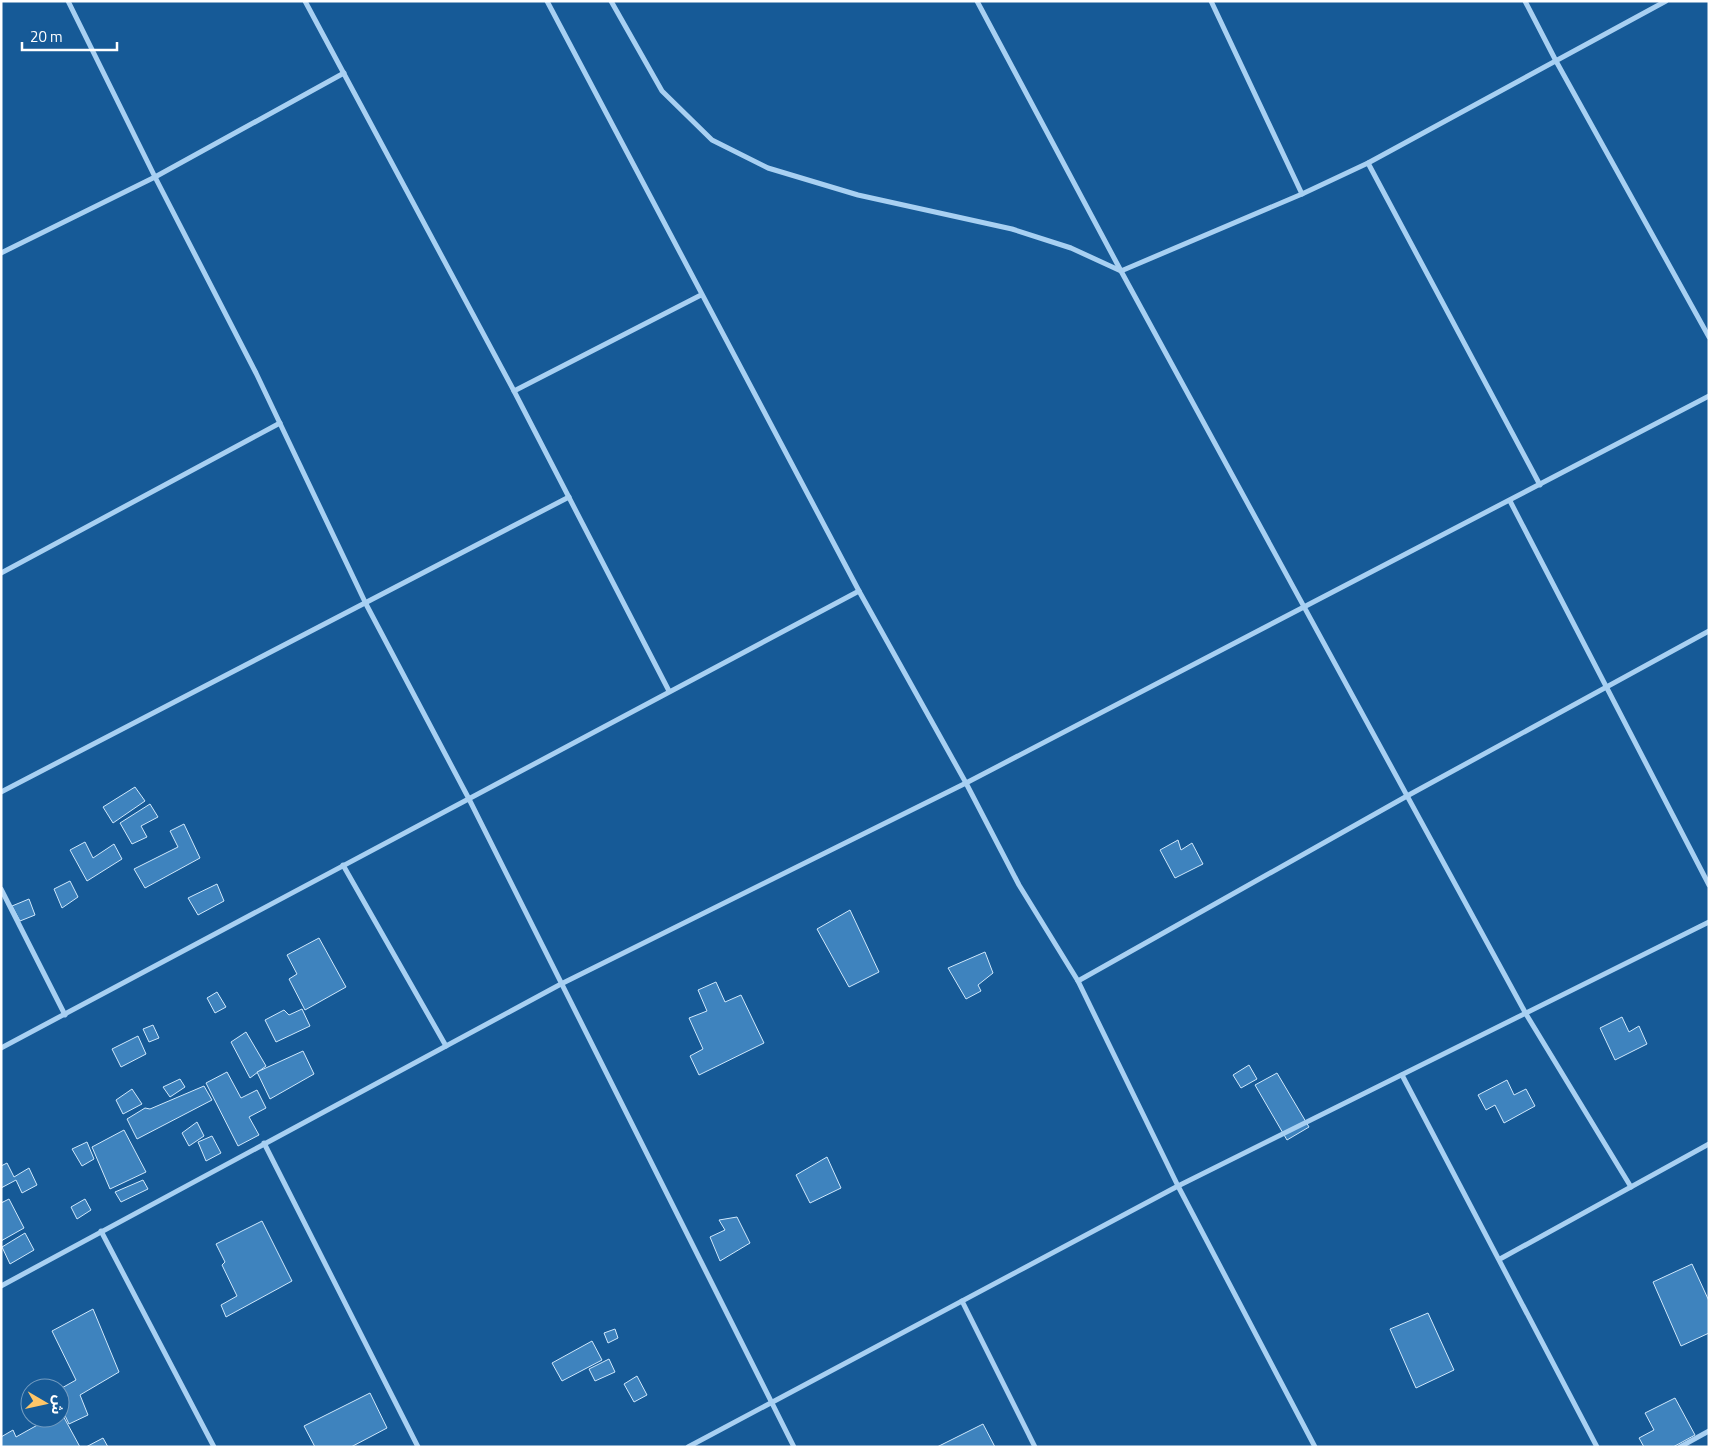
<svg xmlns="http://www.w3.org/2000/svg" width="1710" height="1448" font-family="'Titillium Web','Noto Sans Arabic',sans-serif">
	<rect width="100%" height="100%" fill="#165a97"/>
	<g fill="#3e83be" stroke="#cfe8fc">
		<path d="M 135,787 L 145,801 L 113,823 L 103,807 Z"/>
		<path d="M 150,804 L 158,817 L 141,826 L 147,837 L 132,844 L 120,823 Z"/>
		<path d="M 184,824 L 200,858 L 145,888 L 134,869 L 178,847 L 170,831 Z"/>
		<path d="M 1178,840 L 1181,850 L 1192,843 L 1203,864 L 1175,878 L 1160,850 Z"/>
		<path d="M 85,842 L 93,858 L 114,844 L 122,859 L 87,881 L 70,850 Z"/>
		<path d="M 70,881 L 78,897 L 62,908 L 54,889 Z"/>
		<path d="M 217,884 L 224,901 L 198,915 L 188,898 Z"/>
		<path d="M 29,899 L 35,915 L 20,921 L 12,906 Z"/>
		<path d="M 850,910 L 879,972 L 849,987 L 817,929 Z"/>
		<path d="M 319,938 L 346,987 L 305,1010 L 289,979 L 297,974 L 287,955 Z"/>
		<path d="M 985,952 L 993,973 L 978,985 L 981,991 L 966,999 L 948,968 Z"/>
		<path d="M 716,982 L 725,1002 L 741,995 L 764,1043 L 699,1075 L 690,1056 L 703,1049 L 689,1018 L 707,1011 L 698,990 Z"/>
		<path d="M 217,992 L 226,1007 L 215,1013 L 207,998 Z"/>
		<path d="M 302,1009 L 310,1026 L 276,1042 L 265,1020 L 284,1010 L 289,1015 Z"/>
		<path d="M 1622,1017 L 1629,1032 L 1639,1026 L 1647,1044 L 1615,1060 L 1600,1028 Z"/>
		<path d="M 153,1025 L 159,1038 L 149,1042 L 143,1029 Z"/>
		<path d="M 246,1032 L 266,1066 L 250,1078 L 231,1042 Z"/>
		<path d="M 138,1036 L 146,1054 L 121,1067 L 112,1049 Z"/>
		<path d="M 303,1051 L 314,1074 L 270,1099 L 257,1072 Z"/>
		<path d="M 1249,1065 L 1257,1079 L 1241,1088 L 1233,1075 Z"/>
		<path d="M 227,1072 L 241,1098 L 257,1090 L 266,1108 L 249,1117 L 259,1135 L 238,1146 L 206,1083 Z"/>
		<path d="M 1277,1073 L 1309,1127 L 1287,1140 L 1255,1085 Z"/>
		<path d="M 180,1079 L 185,1087 L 170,1097 L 163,1087 Z"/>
		<path d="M 1507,1080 L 1514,1095 L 1526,1089 L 1535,1106 L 1504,1123 L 1495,1105 L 1486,1110 L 1478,1095 Z"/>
		<path d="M 204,1086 L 212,1100 L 137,1139 L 127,1119 L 145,1108 L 150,1109 Z"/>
		<path d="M 132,1089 L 142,1104 L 123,1114 L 116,1100 Z"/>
		<path d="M 197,1122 L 204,1136 L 189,1146 L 182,1133 Z"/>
		<path d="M 124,1130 L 146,1172 L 110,1189 L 92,1147 Z"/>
		<path d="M 212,1136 L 221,1153 L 206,1161 L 198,1142 Z"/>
		<path d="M 87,1142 L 94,1159 L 82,1166 L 72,1149 Z"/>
		<path d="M 827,1157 L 841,1188 L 810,1203 L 796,1175 Z"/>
		<path d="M 7,1163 L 14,1177 L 29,1168 L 37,1185 L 22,1193 L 16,1180 L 1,1188 L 1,1166 Z"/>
		<path d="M 143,1180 L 148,1189 L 121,1202 L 115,1192 Z"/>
		<path d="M 9,1199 L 24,1228 L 1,1241 L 1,1203 Z"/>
		<path d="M 85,1199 L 91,1210 L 77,1219 L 71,1207 Z"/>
		<path d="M 737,1217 L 750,1243 L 720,1261 L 710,1237 L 725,1230 L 719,1220 Z"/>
		<path d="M 262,1221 L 292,1281 L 226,1317 L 221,1305 L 237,1296 L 222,1265 L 225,1262 L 216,1244 Z"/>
		<path d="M 25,1233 L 34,1250 L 10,1264 L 2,1247 Z"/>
		<path d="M 1692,1264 L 1709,1301 L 1709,1333 L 1681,1346 L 1653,1282 Z"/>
		<path d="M 93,1309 L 119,1372 L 80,1395 L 88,1415 L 69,1424 L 60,1405 L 60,1389 L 76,1380 L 52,1331 Z"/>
		<path d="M 1428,1313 L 1454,1370 L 1416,1388 L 1390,1329 Z"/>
		<path d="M 615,1329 L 618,1338 L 608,1343 L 604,1333 Z"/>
		<path d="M 592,1341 L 602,1360 L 562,1381 L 552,1363 Z"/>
		<path d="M 609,1359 L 615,1372 L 595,1381 L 589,1369 Z"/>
		<path d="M 637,1376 L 647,1395 L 634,1402 L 624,1384 Z"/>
		<path d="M 370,1393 L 387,1428 L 351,1447 L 315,1447 L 304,1426 Z"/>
		<path d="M 1675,1398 L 1695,1435 L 1673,1447 L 1644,1447 L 1639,1438 L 1654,1430 L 1645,1413 Z"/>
		<path d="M 61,1412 L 80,1447 L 1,1447 L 1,1437 L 13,1430 L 16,1437 L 50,1418 L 60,1418 Z"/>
		<path d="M 983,1424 L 995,1447 L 937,1447 Z"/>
		<path d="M 103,1438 L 108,1447 L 86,1447 Z"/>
	</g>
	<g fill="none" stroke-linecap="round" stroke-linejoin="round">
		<g stroke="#a8d0f2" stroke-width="5">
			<path d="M 68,1 L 155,177 L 256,373 L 366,604 L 469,799 L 794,1447"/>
			<path d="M 305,1 L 514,391 L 669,691"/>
			<path d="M 547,1 L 859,591 L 966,783 L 1019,885 L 1078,981 L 1178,1186 L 1315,1447"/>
			<path d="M 611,1 L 662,91 L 712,140 L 768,168 L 858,195 L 1012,229 L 1071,248 L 1121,271 L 1302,194 L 1368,163 L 1666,1"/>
			<path d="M 977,1 L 1121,271 L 1526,1014 L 1631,1187"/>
			<path d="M 1211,1 L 1302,194"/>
			<path d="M 1525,1 L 1556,61 L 1709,337"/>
			<path d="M 1368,163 L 1540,485"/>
			<path d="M 1,253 L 155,177 L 344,73"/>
			<path d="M 514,391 L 701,295"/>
			<path d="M 1510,501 L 1709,885"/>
			<path d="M 1,573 L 280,423"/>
			<path d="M 1,792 L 569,497"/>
			<path d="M 343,865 L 446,1046"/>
			<path d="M 1,889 L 65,1015"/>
			<path d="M 1078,981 L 1407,796 L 1709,631"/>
			<path d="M 1,1048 L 859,591"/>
			<path d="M 1402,1075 L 1597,1447"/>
			<path d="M 264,1143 L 418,1447"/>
			<path d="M 101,1231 L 214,1447"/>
			<path d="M 1500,1259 L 1709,1144"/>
			<path d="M 1,1286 L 561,984 L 966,783 L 1709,396"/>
			<path d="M 962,1301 L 1035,1447"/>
			<path d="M 688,1447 L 1178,1186 L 1709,922"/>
			<path d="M 1680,1447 L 1709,1431"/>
		</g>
	</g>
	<rect width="1710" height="1448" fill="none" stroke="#ffffff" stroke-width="5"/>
	<g transform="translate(45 1403) rotate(99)"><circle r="24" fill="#165a97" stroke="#739cc1"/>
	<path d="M0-4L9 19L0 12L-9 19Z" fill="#ffc668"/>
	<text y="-8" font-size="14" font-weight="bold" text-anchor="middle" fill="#ffffff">ش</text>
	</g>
	<path d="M22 42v8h95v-8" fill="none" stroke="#ffffff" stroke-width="2.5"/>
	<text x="30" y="42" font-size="15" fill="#ffffff" stroke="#165a97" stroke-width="4" paint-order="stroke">20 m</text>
</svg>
